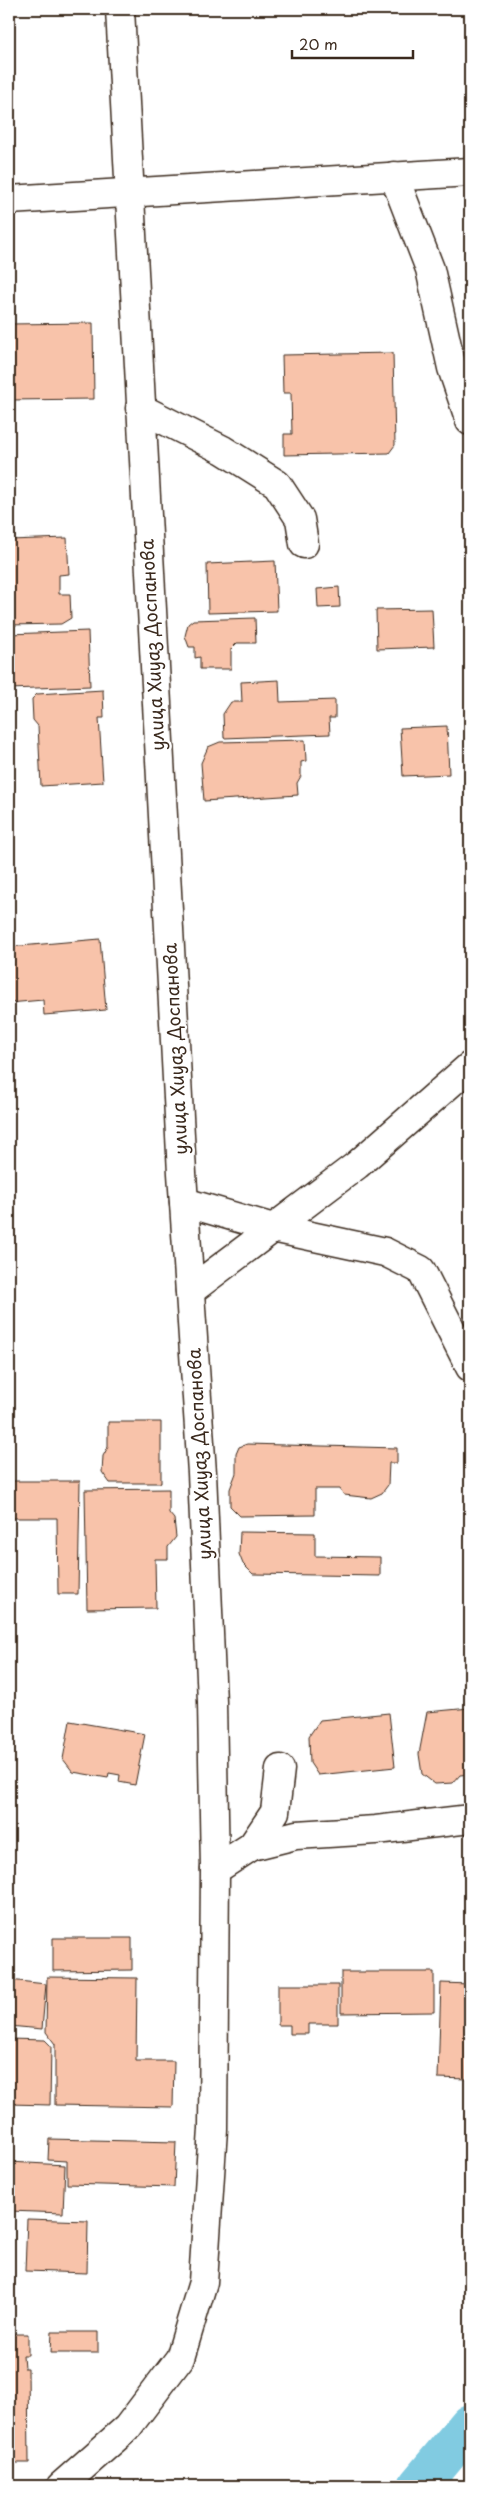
<svg xmlns="http://www.w3.org/2000/svg" width="479" height="2495" font-family="'Playpen Sans',sans-serif">
	<rect width="100%" height="100%" fill="#fff"/>
	<filter id="ink" filterUnits="userSpaceOnUse"><feTurbulence type="fractalNoise" baseFrequency=".02" numOctaves="2"/><feDisplacementMap in="SourceGraphic" scale="10" xChannelSelector="R" yChannelSelector="G"/><feConvolveMatrix kernelMatrix="1 2 1 2 8 2 1 2 1" color-interpolation-filters="sRGB"/></filter>
	<g filter="url(#ink)">
		<g fill="none" stroke-linecap="round" stroke-linejoin="round">
			<path stroke="#81cbe1" stroke-width="42" d="M 419,2486 L 470,2425"/>
		</g>
		<g fill="#f8c3aa" stroke="#3b2a1e">
			<path d="M 93,323 L 94,399 L 9,400 L 9,324 Z"/>
			<path d="M 393,353 L 395,445 L 389,453 L 284,455 L 284,434 L 292,434 L 291,393 L 283,393 L 282,355 Z"/>
			<path d="M 67,538 L 69,574 L 59,575 L 59,594 L 70,594 L 71,618 L 61,624 L 9,625 L 9,540 Z"/>
			<path d="M 275,561 L 277,611 L 208,613 L 207,564 Z"/>
			<path d="M 339,587 L 340,607 L 318,608 L 317,589 Z"/>
			<path d="M 432,609 L 434,647 L 377,649 L 376,610 Z"/>
			<path d="M 255,618 L 256,643 L 237,643 L 231,649 L 231,669 L 200,669 L 200,657 L 195,658 L 195,647 L 189,647 L 185,636 L 188,624 L 193,620 Z"/>
			<path d="M 88,631 L 90,686 L 9,689 L 9,634 Z"/>
			<path d="M 279,680 L 280,702 L 335,700 L 335,718 L 329,718 L 330,734 L 224,738 L 223,714 L 231,702 L 242,702 L 241,682 Z"/>
			<path d="M 103,690 L 104,718 L 99,718 L 103,782 L 41,786 L 38,726 L 33,720 L 32,699 L 37,694 Z"/>
			<path d="M 447,726 L 449,774 L 403,776 L 400,728 Z"/>
			<path d="M 305,740 L 306,761 L 301,762 L 301,776 L 297,783 L 298,795 L 204,801 L 201,763 L 208,747 L 220,742 Z"/>
			<path d="M 100,939 L 106,1010 L 44,1015 L 43,1000 L 9,1003 L 9,947 Z"/>
			<path d="M 108,1422 L 161,1422 L 161,1483 L 110,1483 L 102,1472 L 103,1456 L 108,1447 Z"/>
			<path d="M 247,1444 L 397,1448 L 397,1463 L 389,1463 L 388,1485 L 382,1493 L 371,1498 L 344,1495 L 340,1489 L 315,1489 L 315,1515 L 240,1516 L 230,1506 L 230,1489 L 236,1473 L 236,1454 L 239,1447 Z"/>
			<path d="M 9,1481 L 80,1481 L 78,1594 L 58,1594 L 57,1518 L 9,1518 Z"/>
			<path d="M 169,1489 L 169,1513 L 174,1519 L 176,1537 L 168,1547 L 168,1559 L 155,1559 L 156,1608 L 87,1609 L 85,1490 Z"/>
			<path d="M 240,1532 L 315,1533 L 315,1556 L 380,1557 L 380,1576 L 253,1574 L 243,1564 L 239,1554 Z"/>
			<path d="M 470,1708 L 470,1774 L 460,1775 L 453,1783 L 435,1784 L 422,1774 L 419,1754 L 427,1712 Z"/>
			<path d="M 389,1713 L 395,1767 L 318,1775 L 310,1763 L 309,1736 L 320,1720 Z"/>
			<path d="M 70,1721 L 145,1734 L 135,1785 L 119,1782 L 120,1775 L 109,1773 L 108,1778 L 73,1772 L 63,1759 Z"/>
			<path d="M 53,1938 L 132,1938 L 132,1970 L 53,1971 Z"/>
			<path d="M 341,1972 L 434,1972 L 434,2012 L 341,2013 Z"/>
			<path d="M 47,1977 L 137,1978 L 136,2061 L 174,2061 L 173,2107 L 55,2105 L 55,2044 L 46,2032 Z"/>
			<path d="M 9,1980 L 46,1984 L 42,2029 L 9,2026 Z"/>
			<path d="M 441,1983 L 470,1984 L 467,2079 L 438,2078 Z"/>
			<path d="M 278,1985 L 338,1985 L 338,2024 L 308,2024 L 308,2034 L 290,2034 L 290,2025 L 278,2025 Z"/>
			<path d="M 9,2039 L 45,2040 L 51,2046 L 50,2105 L 9,2104 Z"/>
			<path d="M 49,2139 L 176,2142 L 174,2187 L 67,2184 L 67,2161 L 48,2160 Z"/>
			<path d="M 9,2162 L 65,2165 L 63,2213 L 9,2211 Z"/>
			<path d="M 27,2219 L 88,2221 L 87,2273 L 25,2271 Z"/>
			<path d="M 52,2332 L 98,2332 L 98,2353 L 51,2353 Z"/>
			<path d="M 9,2334 L 28,2334 L 28,2355 L 23,2355 L 24,2368 L 28,2368 L 29,2463 L 9,2463 Z"/>
		</g>
		<g fill="none" stroke-linecap="round" stroke-linejoin="round">
			<defs>
				<g id="minor">
					<path d="M 394,176 L 430,269 L 452,368 L 470,421"/>
					<path d="M 9,200 L 470,172"/>
					<path d="M 140,408 L 223,450 L 277,484 L 300,519 L 304,544"/>
					<path d="M 184,1202 L 273,1228 L 385,1252 L 421,1270 L 470,1367"/>
					<path d="M 190,1291 L 357,1165 L 470,1066"/>
					<path d="M 252,1846 L 296,1835 L 376,1830 L 470,1819"/>
					<path d="M 215,1870 L 252,1846 L 275,1812 L 280,1769"/>
					<path d="M 61,2486 L 127,2428 L 180,2358 L 203,2282 L 213,2129 L 215,1870 L 212,1702 L 202,1473 L 182,1173 L 120,9"/>
				</g>
			</defs>
			<use href="#minor" stroke="#3b2a1e" stroke-width="31"/>
			<use href="#minor" stroke="#fff" stroke-width="28"/>
		</g>
	</g>
	<g text-anchor="middle" stroke-width="4.5" stroke-linejoin="round" paint-order="stroke">
		<g font-size="18" fill="#3b2a1e" stroke="#fff">
			<text transform="translate(153 645) rotate(-93)" y="6">улица Хиуаз Доспанова</text>
			<text transform="translate(176 1049) rotate(-93)" y="6">улица Хиуаз Доспанова</text>
			<text transform="translate(200 1454) rotate(-93)" y="6">улица Хиуаз Доспанова</text>
		</g>
	</g>
	<rect width="479" height="2495" fill="none" stroke="#fff" stroke-width="30"/>
	<rect x="15" y="15" width="449" height="2465" fill="none" stroke="#3b2a1e" stroke-width="2" filter="url(#ink)"/>
	<path d="M292 50v8h121v-8" fill="none" stroke="#3b2a1e" stroke-width="2.5"/>
	<text x="299" y="50" font-size="15" fill="#3b2a1e" stroke="#ffffff" stroke-width="4" paint-order="stroke">20 m</text>
</svg>
